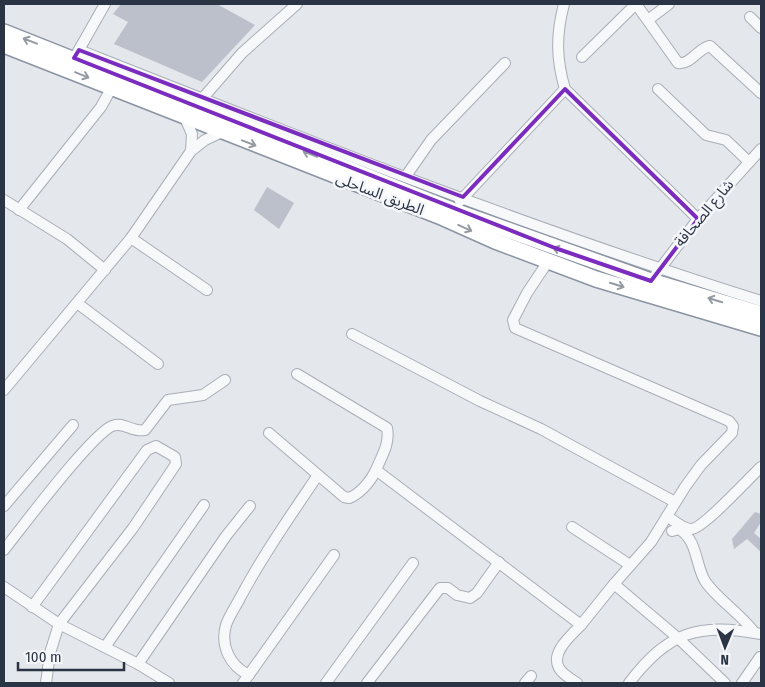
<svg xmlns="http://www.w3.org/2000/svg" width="765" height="687" font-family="'Fira Sans Condensed','Noto Sans Arabic',sans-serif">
	<rect width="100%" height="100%" fill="#e4e7ec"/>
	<g fill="#bbc0ca">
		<path d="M 121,4 L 217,4 L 255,25 L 202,82 L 114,44 L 128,22 L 113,14 Z"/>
		<path d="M 267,187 L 294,203 L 279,229 L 254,210 Z"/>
		<path d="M 755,512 L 761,514 L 761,522 L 754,533 L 761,539 L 761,552 L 747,539 L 734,549 L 732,539 Z"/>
	</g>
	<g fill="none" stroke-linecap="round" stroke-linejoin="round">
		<defs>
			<g id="minor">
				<path d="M 564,4 C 556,34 556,59 565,89 L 698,219"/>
				<path d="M 636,4 L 678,63 C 691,65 698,48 710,46 L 761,93"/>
				<path d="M 750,17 L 761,28"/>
				<path d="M 648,20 L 669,4"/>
				<path d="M 79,50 C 304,139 530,229 761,301"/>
				<path d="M 76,55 L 105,4"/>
				<path d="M 582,57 L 636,4"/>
				<path d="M 658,89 L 706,135 L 726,140 L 749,162"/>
				<path d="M 202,99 L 242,53 L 297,4"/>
				<path d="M 185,118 L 192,134 L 191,151"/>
				<path d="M 406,176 L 431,140 L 505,63"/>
				<path d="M 4,200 L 67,239 L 105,270"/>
				<path d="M 460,201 L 565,89"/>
				<path d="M 19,210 L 101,107 L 112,87"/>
				<path d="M 131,238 L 207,290"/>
				<path d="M 549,260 L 527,293 L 513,320 L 515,328 L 729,421 L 733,426 L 732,433 L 701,465 L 685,487 L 651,542 L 614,584 L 678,638 L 725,683"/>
				<path d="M 656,274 L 698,219 L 761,149"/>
				<path d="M 77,303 L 158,364"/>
				<path d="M 352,334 L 480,401 L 541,429 L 675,502"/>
				<path d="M 297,374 L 387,428 C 390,444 382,455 376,470 L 581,625 L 614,584"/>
				<path d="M 4,390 L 131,238 L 191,151 L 205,140 L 222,132"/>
				<path d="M 269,433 L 344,497 L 349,498 C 360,494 371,481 376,470"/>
				<path d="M 4,506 L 73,425"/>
				<path d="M 667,516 C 673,520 683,529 691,529 C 703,529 750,477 761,467"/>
				<path d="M 572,527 L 630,565"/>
				<path d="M 672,531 L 679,529 C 698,541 695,564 705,581 C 716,598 741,614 754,632"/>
				<path d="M 4,550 C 23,526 90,436 112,426 C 123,421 133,433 145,430 L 168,400 L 203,395 L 225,380"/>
				<path d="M 4,587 L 59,624 L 138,664 L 169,683"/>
				<path d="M 32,607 L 147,450 L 156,446 L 175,457 L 176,464 L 133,528 L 59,624 L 50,653 L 46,683"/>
				<path d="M 105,647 L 204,505"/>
				<path d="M 138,664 L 226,536 L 250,506"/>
				<path d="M 249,675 C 230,666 220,646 226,625 C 229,616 236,606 240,598 C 263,555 291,515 318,475"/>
				<path d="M 243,683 L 334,555"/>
				<path d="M 326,683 L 413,563"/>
				<path d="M 367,683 L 440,588 L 448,588 L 457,595 L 470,598 L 477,593 L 499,562"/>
				<path d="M 525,683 L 531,676"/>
				<path d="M 577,683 C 571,679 562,674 559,668 C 550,652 572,635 581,625"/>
				<path d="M 629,683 C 668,632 698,622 761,634"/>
				<path d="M 742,683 L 760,657"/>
			</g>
			<g id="highway">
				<path d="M 4,32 L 452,210 L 651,281 L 761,314"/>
				<path d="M 4,45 L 439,216 L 495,241 L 596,279 L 761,328"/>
			</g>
		</defs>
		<use href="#minor" stroke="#a9aeb7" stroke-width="12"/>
		<use href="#highway" stroke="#8b94a3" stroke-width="18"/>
		<use href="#minor" stroke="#f7f8fa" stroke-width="10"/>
		<use href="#highway" stroke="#fff" stroke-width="15"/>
	</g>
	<defs><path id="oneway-shaft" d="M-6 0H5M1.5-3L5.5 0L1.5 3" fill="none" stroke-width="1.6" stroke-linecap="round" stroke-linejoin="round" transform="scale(1.25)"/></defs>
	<g stroke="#959aa2">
		<use href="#oneway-shaft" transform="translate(30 41) rotate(-159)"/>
		<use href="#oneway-shaft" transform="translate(82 75) rotate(22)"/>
		<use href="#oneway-shaft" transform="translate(249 143) rotate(21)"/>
		<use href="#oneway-shaft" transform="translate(310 154) rotate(-158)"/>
		<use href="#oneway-shaft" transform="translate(465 228) rotate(24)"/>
		<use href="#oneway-shaft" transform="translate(560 250) rotate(-161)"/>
		<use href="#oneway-shaft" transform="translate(617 285) rotate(17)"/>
		<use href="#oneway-shaft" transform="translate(715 300) rotate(-163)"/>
	</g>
	<path fill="none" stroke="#7b2cbf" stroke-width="4" stroke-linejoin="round" d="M 79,50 L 463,197 L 565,89 L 698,219 L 651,281 L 555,248 L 74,58 Z"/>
	<g text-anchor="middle" stroke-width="5" stroke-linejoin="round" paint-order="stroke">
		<g font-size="15" fill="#2b3445" stroke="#f4f6f9">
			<text transform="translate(380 194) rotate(21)" y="5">الطريق الساحلى</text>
			<text transform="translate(704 213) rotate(-50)" y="5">شارع الصحافة</text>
		</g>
	</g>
	<rect width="765" height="687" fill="none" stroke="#2b3445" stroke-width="10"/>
	<g transform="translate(725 647) rotate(181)" stroke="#f4f6f9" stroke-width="4" paint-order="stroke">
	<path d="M0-4L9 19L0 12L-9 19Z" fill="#2b3445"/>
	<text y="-8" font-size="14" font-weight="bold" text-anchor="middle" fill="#2b3445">N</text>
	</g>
	<path d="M18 662v8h106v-8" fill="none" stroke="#2b3445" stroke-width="2.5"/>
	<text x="25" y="662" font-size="15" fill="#2b3445" stroke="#f4f6f9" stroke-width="4" paint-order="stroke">100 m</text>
</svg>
